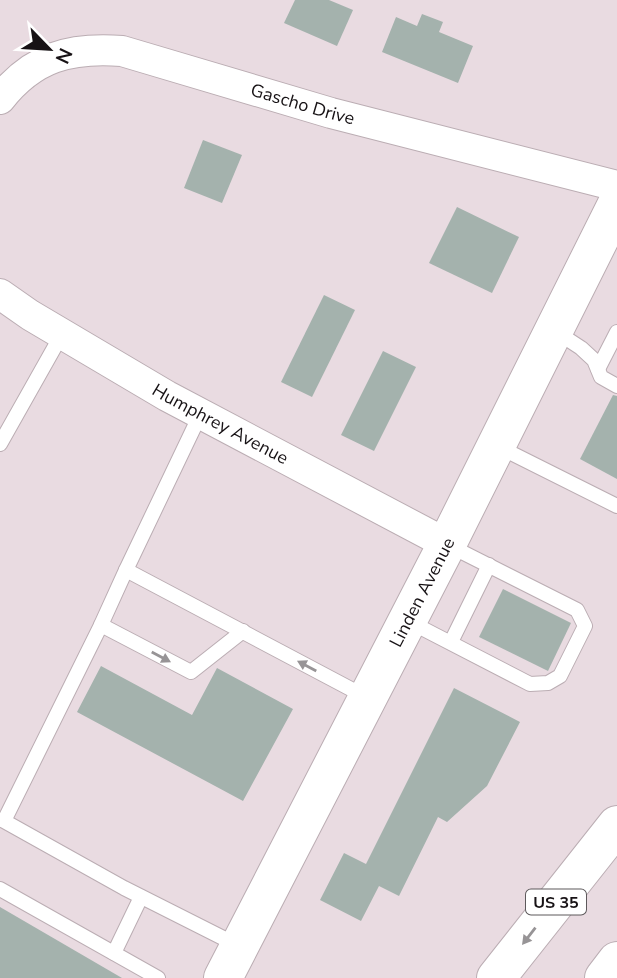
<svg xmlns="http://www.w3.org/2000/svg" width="617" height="978" font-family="'Nunito Sans',sans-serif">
	<rect width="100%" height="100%" fill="#e9dbe1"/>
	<g fill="#a4b2ad">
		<path d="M 295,0 L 329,0 L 353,10 L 337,46 L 284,23 Z"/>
		<path d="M 422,14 L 443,22 L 439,32 L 473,46 L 458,83 L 382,52 L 396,17 L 417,26 Z"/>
		<path d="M 203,140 L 242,155 L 222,203 L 184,188 Z"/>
		<path d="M 457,207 L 519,237 L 492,293 L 429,263 Z"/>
		<path d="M 324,295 L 355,310 L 312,397 L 281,382 Z"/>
		<path d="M 383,351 L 416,367 L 374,451 L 341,435 Z"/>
		<path d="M 613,395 L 617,396 L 617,479 L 580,459 Z"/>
		<path d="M 503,589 L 571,623 L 548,671 L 479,637 Z"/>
		<path d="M 101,666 L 192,715 L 217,668 L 293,709 L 243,801 L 77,712 Z"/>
		<path d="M 454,688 L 520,722 L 487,786 L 447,822 L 438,817 L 399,896 L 379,886 L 361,921 L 320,900 L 344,853 L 366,864 Z"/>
		<path d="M 0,907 L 122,978 L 0,978 Z"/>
	</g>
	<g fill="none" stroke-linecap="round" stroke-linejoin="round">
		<defs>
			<g id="service">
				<path d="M 555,331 L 581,348 L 594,360 L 601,377 L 617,386"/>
				<path d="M 598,369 L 617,332"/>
				<path d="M 200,415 L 126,570 L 101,625 L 4,821 L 124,888 L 237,945"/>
				<path d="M 0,444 L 62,334"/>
				<path d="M 497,446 L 617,506"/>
				<path d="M 126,570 L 366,697"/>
				<path d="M 410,622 L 530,684 L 548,683 L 560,676 L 585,626 L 577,610 L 448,545"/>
				<path d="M 101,625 L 191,672 L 243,631"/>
				<path d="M 451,642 L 489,565"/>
				<path d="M 0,889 L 158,978"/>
				<path d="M 114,953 L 141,897"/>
			</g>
			<g id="minor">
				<path id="s1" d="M 0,99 C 33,57 70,47 122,51 L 331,113 L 617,186"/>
				<path id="s2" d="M 0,294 L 30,315 L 167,396 L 447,544"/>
			</g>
			<g id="secondary">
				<path id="s3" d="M 223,978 L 447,544 L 617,204"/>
			</g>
			<g id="motorway">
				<path d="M 496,978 L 617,825"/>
				<path d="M 604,978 L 617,961"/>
			</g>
		</defs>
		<use href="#service" stroke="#bbadb3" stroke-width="16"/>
		<use href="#minor" stroke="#bbadb3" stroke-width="32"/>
		<use href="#secondary" stroke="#bbadb3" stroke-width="40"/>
		<use href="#motorway" stroke="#bbadb3" stroke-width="40"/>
		<use href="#service" stroke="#fff" stroke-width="14"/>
		<use href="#minor" stroke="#fff" stroke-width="30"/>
		<use href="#secondary" stroke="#fff" stroke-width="38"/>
		<use href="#motorway" stroke="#fff" stroke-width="38"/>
	</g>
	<defs><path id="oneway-solid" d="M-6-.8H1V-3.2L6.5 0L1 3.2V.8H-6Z" transform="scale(1.75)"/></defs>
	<g fill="#979496">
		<use href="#oneway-solid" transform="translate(161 657) rotate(28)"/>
		<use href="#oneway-solid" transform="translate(307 666) rotate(-152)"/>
		<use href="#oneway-solid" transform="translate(529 936) rotate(128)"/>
	</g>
	<g text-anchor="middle" stroke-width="5" stroke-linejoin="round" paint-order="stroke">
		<rect fill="#fff" stroke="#5d595b" stroke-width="2" x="526" y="889.5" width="60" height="25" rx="5"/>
		<g font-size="16" font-weight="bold" fill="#171215">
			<text x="556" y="908">US 35</text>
		</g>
		<g font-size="18" fill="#171215" stroke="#fff">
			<text dy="6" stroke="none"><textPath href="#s1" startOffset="326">Gascho Drive</textPath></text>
			<text dy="6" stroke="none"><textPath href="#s2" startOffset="256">Humphrey Avenue</textPath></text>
			<text dy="6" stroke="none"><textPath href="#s3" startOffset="434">Linden Avenue</textPath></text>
		</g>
	</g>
	<g transform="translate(49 49) rotate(115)" stroke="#ffffff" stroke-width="5" paint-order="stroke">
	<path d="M0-5L12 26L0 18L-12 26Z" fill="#171215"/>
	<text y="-10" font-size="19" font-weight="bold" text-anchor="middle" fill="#171215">N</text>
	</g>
</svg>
